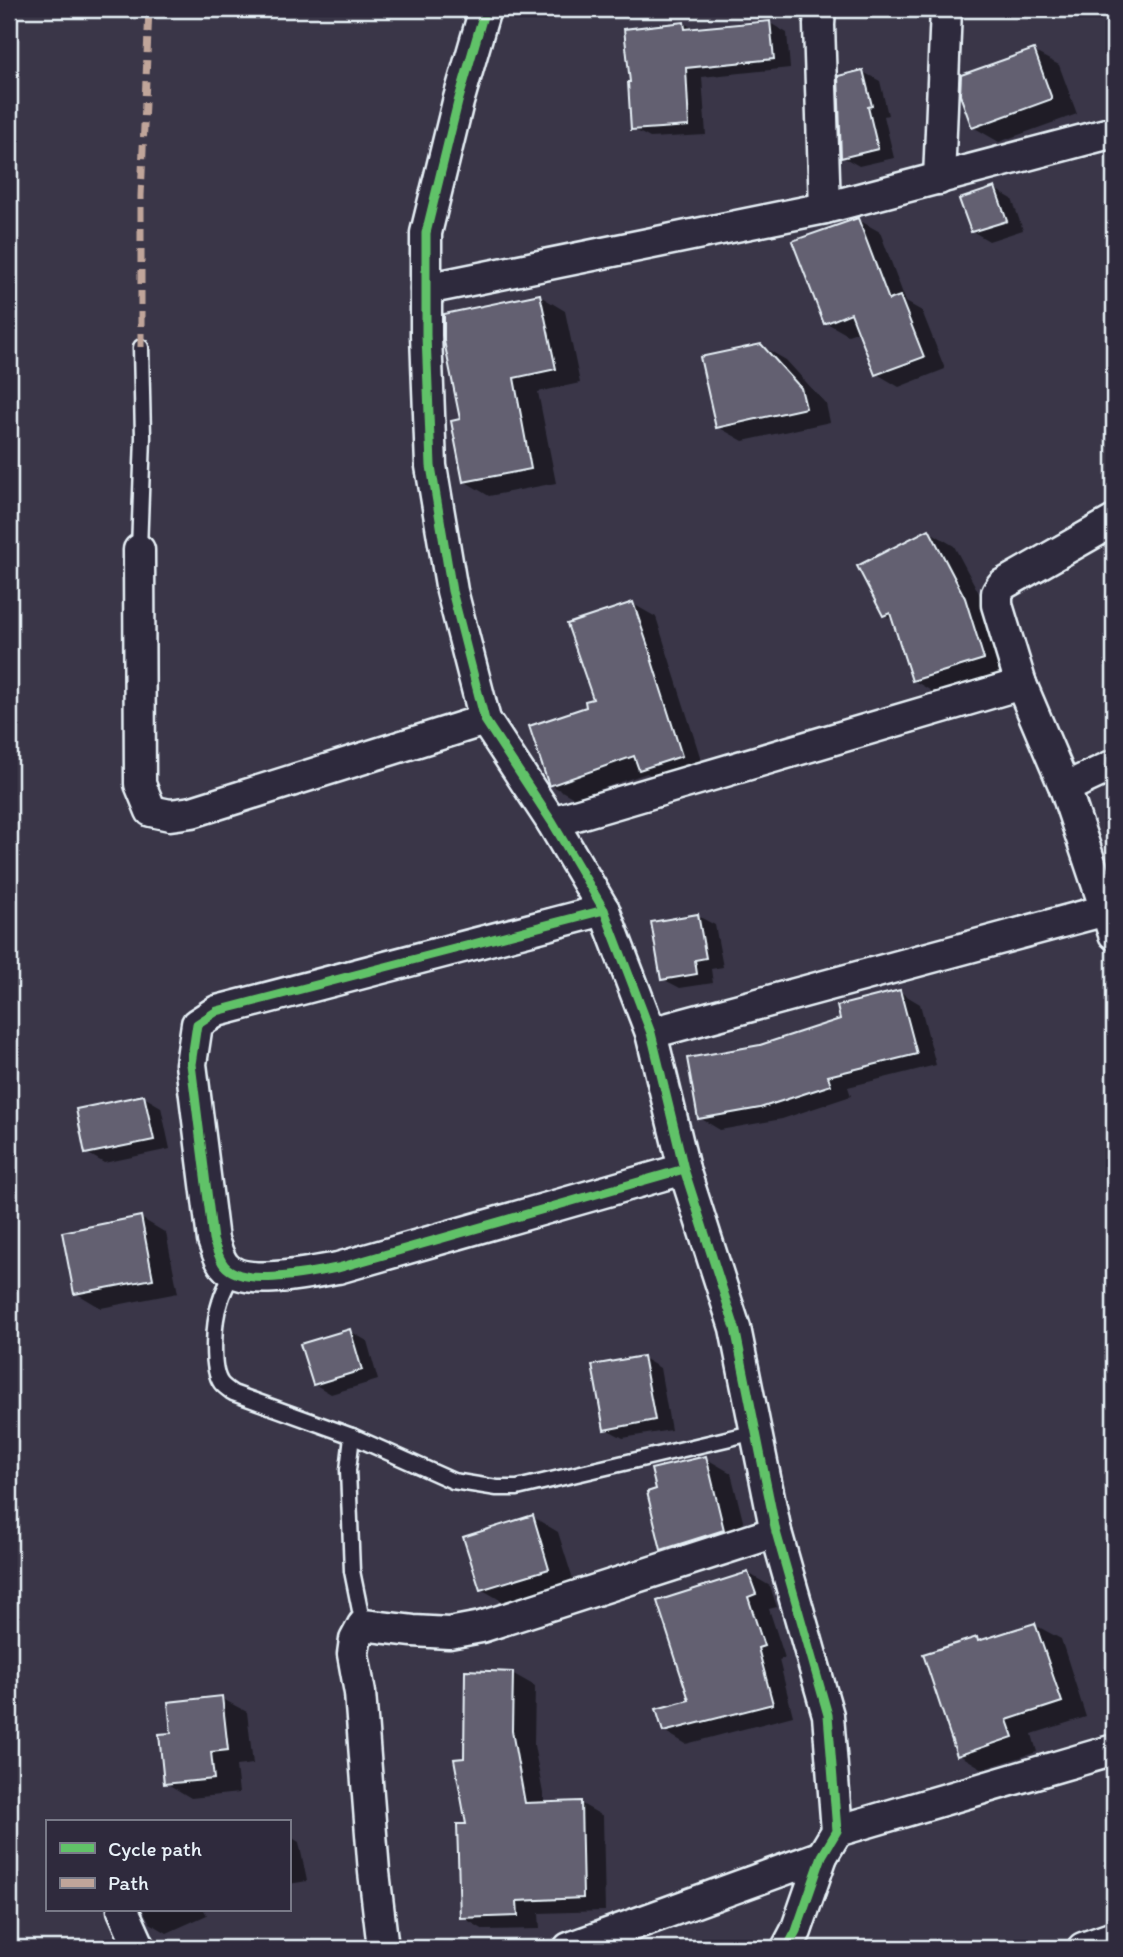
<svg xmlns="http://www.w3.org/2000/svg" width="1123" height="1957" font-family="Itim,sans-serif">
	<rect width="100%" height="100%" fill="#3a3648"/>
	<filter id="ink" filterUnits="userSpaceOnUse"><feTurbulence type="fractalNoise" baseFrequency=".0143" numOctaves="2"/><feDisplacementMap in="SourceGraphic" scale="14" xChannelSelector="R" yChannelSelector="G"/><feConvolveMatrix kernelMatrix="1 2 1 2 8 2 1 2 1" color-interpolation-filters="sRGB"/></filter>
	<g filter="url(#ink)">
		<g fill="#0007">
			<path d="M 684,23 L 696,30 L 770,23 L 787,33 L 790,68 L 702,77 L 706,135 L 650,138 L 633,129 L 630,84 Z"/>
			<path d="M 1033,51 L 1059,65 L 1077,114 L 999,142 L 973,127 Z"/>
			<path d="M 863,72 L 880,81 L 888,115 L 884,116 L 894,158 L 859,166 L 843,157 Z"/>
			<path d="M 995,189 L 1012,199 L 1023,230 L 989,241 L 972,231 Z"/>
			<path d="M 857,219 L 880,232 L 906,302 L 922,311 L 945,369 L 899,387 L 877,374 L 860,331 L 848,335 L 825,322 Z"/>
			<path d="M 540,296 L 565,311 L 580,383 L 538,392 L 556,483 L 489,496 L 464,481 L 462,420 Z"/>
			<path d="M 760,345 L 786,360 L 826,404 L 830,422 L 743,441 L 718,427 Z"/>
			<path d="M 929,531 L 954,546 L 990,614 L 1008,674 L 938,695 L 913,680 L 895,621 L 884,615 Z"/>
			<path d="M 633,604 L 656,617 L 704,769 L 663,782 L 647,773 L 574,798 L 551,785 L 589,708 L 595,700 Z"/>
			<path d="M 1114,666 L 1114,677 L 1110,668 Z"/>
			<path d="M 698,916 L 715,925 L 723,967 L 711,969 L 713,983 L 680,988 L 663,979 Z"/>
			<path d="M 900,992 L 920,1004 L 936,1065 L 848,1087 L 851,1096 L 782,1119 L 720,1130 L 700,1118 L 760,1047 L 842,1020 Z"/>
			<path d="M 144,1097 L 161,1107 L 170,1149 L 104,1163 L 87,1153 Z"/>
			<path d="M 141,1218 L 166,1233 L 178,1293 L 101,1308 L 76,1293 Z"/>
			<path d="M 350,1331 L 367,1341 L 378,1380 L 331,1394 L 314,1384 Z"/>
			<path d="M 643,1358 L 660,1368 L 671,1430 L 623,1438 L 606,1429 Z"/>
			<path d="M 705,1458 L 731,1473 L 749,1545 L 688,1564 L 663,1549 L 658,1491 Z"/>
			<path d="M 533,1517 L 558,1532 L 574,1583 L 507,1604 L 481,1589 Z"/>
			<path d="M 748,1573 L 770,1586 L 777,1607 L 769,1609 L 785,1658 L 779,1660 L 793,1716 L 686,1744 L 664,1731 L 692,1701 Z"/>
			<path d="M 1035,1625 L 1061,1639 L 1086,1717 L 1032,1734 L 1037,1752 L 983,1769 L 958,1754 L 977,1639 L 982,1642 Z"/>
			<path d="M 512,1673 L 535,1686 L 534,1745 L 545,1804 L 580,1803 L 603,1816 L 605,1911 L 539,1913 L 540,1929 L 484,1930 L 462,1917 L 468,1825 L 465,1759 Z"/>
			<path d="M 221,1698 L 247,1712 L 253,1764 L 236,1766 L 239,1793 L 191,1798 L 166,1783 L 173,1734 Z"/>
			<path d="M 289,1836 L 299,1842 L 307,1881 L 289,1884 Z"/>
			<path d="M 143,1910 L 204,1910 L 207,1915 L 167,1933 L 150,1923 Z"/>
		</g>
		<g fill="#636171" stroke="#e8f1f8" stroke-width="2">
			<path d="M 770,21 L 774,59 L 686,68 L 689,126 L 631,130 L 628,82 L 630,82 L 624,29 L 684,22 L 685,29 Z"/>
			<path d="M 1034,49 L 1052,99 L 972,128 L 960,95 L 961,75 Z"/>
			<path d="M 863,70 L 872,106 L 868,107 L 878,149 L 841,158 L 838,76 Z"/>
			<path d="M 995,187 L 1007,221 L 971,232 L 959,199 Z"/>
			<path d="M 858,218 L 889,300 L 900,296 L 924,357 L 875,375 L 851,313 L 824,324 L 792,241 Z"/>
			<path d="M 540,294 L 556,369 L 514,378 L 531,469 L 463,482 L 451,421 L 460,419 L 444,341 L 444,314 Z"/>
			<path d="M 761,344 L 801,388 L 806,408 L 716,428 L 700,357 Z"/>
			<path d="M 929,529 L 965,598 L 984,659 L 912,681 L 890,613 L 883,616 L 857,566 Z"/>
			<path d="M 633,602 L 653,661 L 652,661 L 682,756 L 639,770 L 634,756 L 549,786 L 529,726 L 586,707 L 585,701 L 593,699 L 567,624 Z"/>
			<path d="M 698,914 L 706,958 L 695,960 L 697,974 L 661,980 L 651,922 Z"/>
			<path d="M 900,990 L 917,1054 L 828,1076 L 831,1085 L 760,1108 L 698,1119 L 687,1058 L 760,1045 L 840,1019 L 837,1006 Z"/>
			<path d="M 144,1095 L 154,1140 L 85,1154 L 76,1109 Z"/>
			<path d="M 141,1216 L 153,1279 L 74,1294 L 62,1232 Z"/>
			<path d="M 350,1329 L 362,1370 L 313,1385 L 300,1344 Z"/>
			<path d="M 643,1356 L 655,1420 L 604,1430 L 592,1365 Z"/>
			<path d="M 706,1456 L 724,1530 L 661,1550 L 647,1492 L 656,1489 L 651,1469 Z"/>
			<path d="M 533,1515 L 549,1569 L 480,1590 L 463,1537 Z"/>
			<path d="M 748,1572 L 756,1594 L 748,1597 L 764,1646 L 758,1648 L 773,1704 L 663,1732 L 656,1709 L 689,1700 L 657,1601 Z"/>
			<path d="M 1035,1623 L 1062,1702 L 1007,1720 L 1013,1737 L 957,1756 L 923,1654 L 977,1637 L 978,1641 Z"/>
			<path d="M 465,1670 L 513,1672 L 512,1731 L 525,1803 L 581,1801 L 583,1898 L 517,1901 L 518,1916 L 460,1918 L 457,1824 L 466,1824 L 454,1759 L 464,1758 Z"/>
			<path d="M 222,1696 L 228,1750 L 211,1752 L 214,1779 L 164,1784 L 159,1734 L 171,1733 L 168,1702 Z"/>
		</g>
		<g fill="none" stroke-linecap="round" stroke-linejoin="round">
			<defs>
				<g id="lane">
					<path d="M 139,550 L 143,437 L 141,347"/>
					<path d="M 234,1272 C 228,1282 223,1291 220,1302 C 214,1319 210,1368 221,1383 C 224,1387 229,1390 233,1393 L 352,1436 L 453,1481 L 497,1488 L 517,1488 L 756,1432"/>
					<path d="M 352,1436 L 348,1470 L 352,1571 L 363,1625"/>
				</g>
				<g id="street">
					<path d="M 485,9 L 458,102 L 426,233 L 426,335 L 431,466 L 452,591 L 485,720 L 552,822 L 604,910 L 651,1033 L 684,1169 L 735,1328 L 776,1532 L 828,1715 L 837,1831 L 822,1856 L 796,1931 L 787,1948"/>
					<path d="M 820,9 L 819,25 L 825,208"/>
					<path d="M 939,179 L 946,9"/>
					<path d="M 426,289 L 825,208 L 1114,132"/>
					<path d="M 1114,521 L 1002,585 L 997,593 L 997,605 L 1021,684 L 1065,788 L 1114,765"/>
					<path d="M 139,550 L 140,784 L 151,811 L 170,815 L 192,812 L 485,720"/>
					<path d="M 1065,788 L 1114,934"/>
					<path d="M 552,822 L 1021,684"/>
					<path d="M 604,910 L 217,1011 L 197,1024 L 191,1064 L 213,1240 C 216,1248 219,1259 224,1265 C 243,1289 312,1272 338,1268 L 684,1169"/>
					<path d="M 651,1033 L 1106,910"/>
					<path d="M 837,1831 L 1114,1750"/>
					<path d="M 123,1910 L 140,1948"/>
					<path d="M 383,1948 L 374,1872 L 360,1693 L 353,1654 L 355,1640 L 363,1625 L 413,1631 L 449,1633 L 481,1627 L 776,1532"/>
					<path d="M 569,1948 L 822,1856"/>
					<path d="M 1083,1948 L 1114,1937"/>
				</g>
			</defs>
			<use href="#lane" stroke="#e8f1f8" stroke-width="19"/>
			<use href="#street" stroke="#e8f1f8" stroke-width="35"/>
			<use href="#lane" stroke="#2f2a3d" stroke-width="14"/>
			<use href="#street" stroke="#2f2a3d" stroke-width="30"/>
			<path stroke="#c0a59a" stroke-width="7" stroke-dasharray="14 7" stroke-linecap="butt" d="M 141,347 L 141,196 L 149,9"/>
			<defs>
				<g id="cycleway">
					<path d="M 485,9 L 458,102 L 426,233 L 426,335 L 431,466 L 452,591 L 485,720 L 552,822 L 604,910 L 651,1033 L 684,1169 L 735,1328 L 776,1532 L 828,1715 L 837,1831 L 822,1856 L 796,1931 L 787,1948"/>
					<path d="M 604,910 L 217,1011 L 197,1024 L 191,1064 L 213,1240 C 216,1248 219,1259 224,1265 C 243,1289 312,1272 338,1268 L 684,1169"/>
				</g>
			</defs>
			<use href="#cycleway" stroke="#2f2a3d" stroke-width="13"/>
			<use href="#cycleway" stroke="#61c268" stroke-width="9"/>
		</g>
	</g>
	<rect width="1123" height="1957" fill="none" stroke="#2f2a3d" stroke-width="35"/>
	<rect x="18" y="18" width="1088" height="1922" fill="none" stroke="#e8f1f8" stroke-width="2.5" filter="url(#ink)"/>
	<rect x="46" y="1820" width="245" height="91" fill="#2f2a3d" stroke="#797a88" stroke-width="2"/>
	<rect x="60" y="1843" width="35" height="10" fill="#61c268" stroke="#797a88" stroke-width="2"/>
	<text x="108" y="1856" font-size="21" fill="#e8f1f8">Cycle path</text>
	<rect x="60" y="1878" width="35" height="10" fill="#c0a59a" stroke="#797a88" stroke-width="2"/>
	<text x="108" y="1890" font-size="21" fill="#e8f1f8">Path</text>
</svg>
